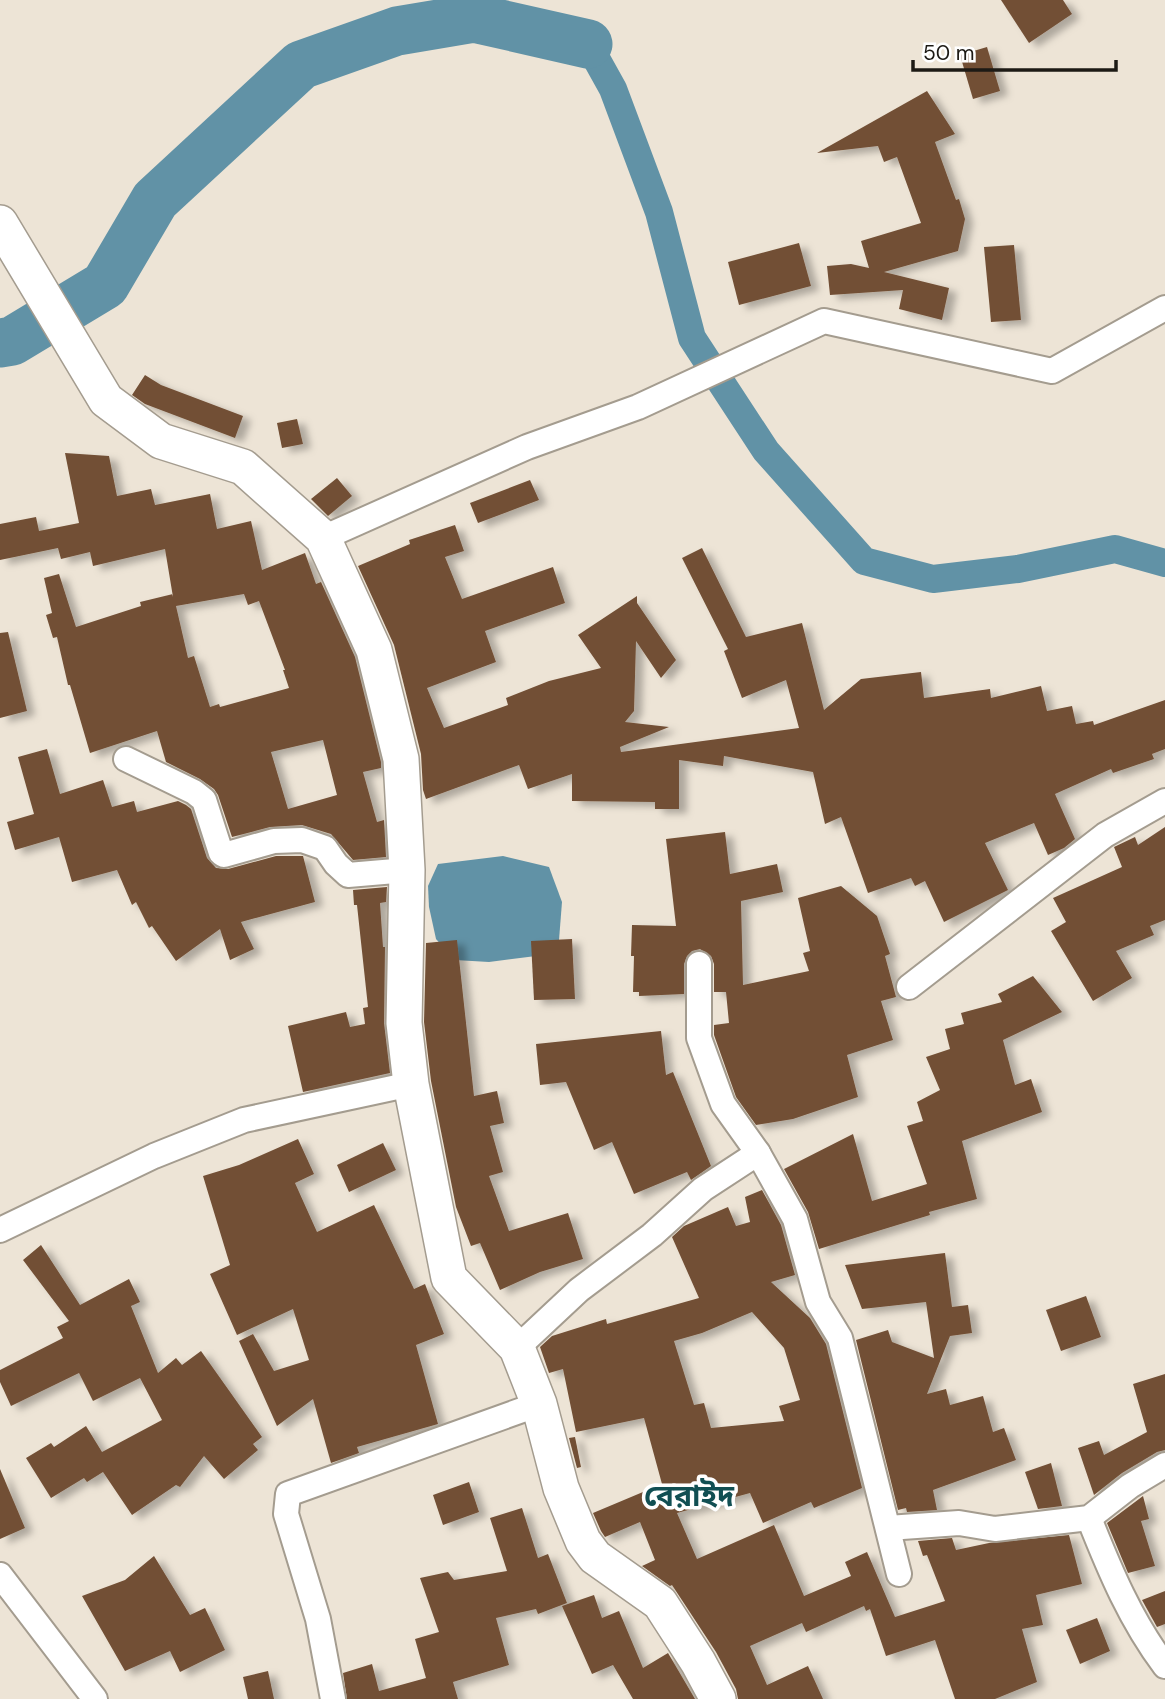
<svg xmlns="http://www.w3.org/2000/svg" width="1165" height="1699" font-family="'DM Sans','Noto Sans Bengali',sans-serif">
	<defs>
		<filter id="shadow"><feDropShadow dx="8" dy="4.5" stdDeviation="3.5" flood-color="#0004"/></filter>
	</defs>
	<rect width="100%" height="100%" fill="#ede4d6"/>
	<path fill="#6192a6" d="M 503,856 L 549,867 L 562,902 L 559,940 L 536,956 L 489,962 L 455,960 L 436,939 L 429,907 L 428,886 L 438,864 Z"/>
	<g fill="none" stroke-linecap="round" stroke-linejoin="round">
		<path stroke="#6192a6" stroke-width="28" d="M 588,44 L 613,89 L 659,212 L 692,338 L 766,451 L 864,561 L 933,579 L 1018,569 L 1115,549 L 1165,563"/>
		<path stroke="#6192a6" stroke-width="49" d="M 0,343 L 12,341 L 105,285 L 155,200 L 301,65 L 397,31 L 474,18 L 588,44"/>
	</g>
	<g fill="#724f35" fill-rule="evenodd" filter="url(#shadow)">
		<path d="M 1001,0 L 1063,0 L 1072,14 L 1029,43 Z"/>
		<path d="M 987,47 L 1000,91 L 973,99 L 960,55 Z"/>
		<path d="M 927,91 L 955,134 L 935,142 L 956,200 L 959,199 L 965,219 L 958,251 L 884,272 L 949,288 L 942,320 L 899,309 L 903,290 L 830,295 L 827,266 L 851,264 L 869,268 L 861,241 L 921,223 L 897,157 L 884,162 L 878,146 L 817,153 Z"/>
		<path d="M 799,243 L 811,286 L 739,305 L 728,262 Z"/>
		<path d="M 1014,245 L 1021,320 L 991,322 L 984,247 Z"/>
		<path d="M 145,375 L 161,385 L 243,416 L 235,438 L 145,404 L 132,395 Z"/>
		<path d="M 297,419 L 303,444 L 282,448 L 277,423 Z"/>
		<path d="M 65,453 L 109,456 L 117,496 L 151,489 L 155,505 L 210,494 L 217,529 L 251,521 L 262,570 L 305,553 L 316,584 L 321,582 L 355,657 L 381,762 L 381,768 L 363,772 L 377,822 L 384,820 L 386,857 L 353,860 L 331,834 L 302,825 L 270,827 L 232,837 L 218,795 L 214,789 L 200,779 L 166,762 L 157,731 L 90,753 L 70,685 L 68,685 L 57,637 L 53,638 L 46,615 L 52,613 L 44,578 L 59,574 L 76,627 L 141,606 L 140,602 L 173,594 L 173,597 L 165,549 L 93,566 L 90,552 L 61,559 L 58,548 L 0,560 L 0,524 L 36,517 L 39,531 L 79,523 ZM 244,594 L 248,605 L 259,601 L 285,670 L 283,670 L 289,688 L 220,707 L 219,704 L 210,707 L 194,656 L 188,658 L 176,606 ZM 323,740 L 337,795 L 288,809 L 271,752 Z"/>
		<path d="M 337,478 L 352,496 L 328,516 L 311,499 Z"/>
		<path d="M 530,480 L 539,500 L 478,523 L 470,503 Z"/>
		<path d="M 455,525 L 464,551 L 445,557 L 462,599 L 553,567 L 565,603 L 485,631 L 496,662 L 427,688 L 444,728 L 508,705 L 506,698 L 549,681 L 601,668 L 578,635 L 637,596 L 637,603 L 676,660 L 661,678 L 636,641 L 634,711 L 625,722 L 669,727 L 620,747 L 621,752 L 799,728 L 786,680 L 742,698 L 724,651 L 728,649 L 682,558 L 702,548 L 746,637 L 802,623 L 824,710 L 861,679 L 921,672 L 924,698 L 990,689 L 991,698 L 1041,686 L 1047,711 L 1072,706 L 1076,724 L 1093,721 L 1094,725 L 1165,700 L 1165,749 L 1152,754 L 1154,759 L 1113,773 L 1111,769 L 1055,794 L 1075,839 L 1064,848 L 1048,855 L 1034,823 L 985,843 L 1008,890 L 944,922 L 925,881 L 915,886 L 911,878 L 868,893 L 841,817 L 825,824 L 813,772 L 724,756 L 723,766 L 679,760 L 679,809 L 655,809 L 655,802 L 572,801 L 572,774 L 528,789 L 519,765 L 426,799 L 423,790 L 421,754 L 394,645 L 358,566 L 410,544 L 409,540 Z"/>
		<path d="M 8,632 L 27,711 L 0,718 L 0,633 Z"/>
		<path d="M 47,749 L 60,794 L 103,780 L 112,807 L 134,801 L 137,812 L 178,801 L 186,805 L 191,809 L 207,858 L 216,868 L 228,869 L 276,856 L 303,856 L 315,902 L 241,922 L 254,949 L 230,960 L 220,929 L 176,961 L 152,926 L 149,928 L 136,902 L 132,905 L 117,870 L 72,882 L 59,837 L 15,850 L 7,822 L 34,814 L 18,757 Z"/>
		<path d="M 1165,827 L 1165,920 L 1150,926 L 1154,935 L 1116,951 L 1132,978 L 1093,1001 L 1051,931 L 1066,922 L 1053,898 L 1122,867 L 1114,847 L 1135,837 L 1138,845 Z"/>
		<path d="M 725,832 L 730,874 L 777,864 L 783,892 L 741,901 L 743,985 L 809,971 L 803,953 L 810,951 L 798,898 L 841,886 L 877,916 L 890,954 L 885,956 L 896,997 L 881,1001 L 893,1040 L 847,1055 L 858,1097 L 793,1119 L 756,1125 L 736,1097 L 714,1035 L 714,1025 L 729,1023 L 726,992 L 714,992 L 714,964 L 711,956 L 700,949 L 692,951 L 687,956 L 684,964 L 684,994 L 639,996 L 639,992 L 633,992 L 634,956 L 631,956 L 632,925 L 676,926 L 666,839 Z"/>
		<path d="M 387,887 L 386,902 L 380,903 L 383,947 L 385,947 L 384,1023 L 390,1073 L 303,1092 L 288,1026 L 346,1012 L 350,1027 L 365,1024 L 363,1008 L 368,1007 L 357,905 L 354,905 L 353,890 Z"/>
		<path d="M 572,939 L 575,999 L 534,1000 L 531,941 Z"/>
		<path d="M 457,940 L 474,1096 L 497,1091 L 504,1123 L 490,1126 L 503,1172 L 489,1176 L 509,1231 L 568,1213 L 583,1259 L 540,1272 L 500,1290 L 480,1243 L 471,1246 L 456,1207 L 431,1081 L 424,1022 L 426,943 Z"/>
		<path d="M 1033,976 L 1062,1012 L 1003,1040 L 1015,1085 L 1031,1079 L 1042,1112 L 962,1141 L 977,1199 L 929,1212 L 930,1215 L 819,1249 L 808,1212 L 784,1169 L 853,1134 L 872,1201 L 927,1184 L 907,1126 L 923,1121 L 917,1102 L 940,1090 L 926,1057 L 950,1049 L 945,1029 L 964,1024 L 961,1013 L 1002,1002 L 998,994 Z"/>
		<path d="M 661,1031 L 666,1075 L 673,1072 L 711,1166 L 691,1180 L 687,1172 L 634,1194 L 612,1142 L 594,1150 L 566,1082 L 540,1085 L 536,1044 Z"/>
		<path d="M 298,1139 L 314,1174 L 295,1183 L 317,1232 L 374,1205 L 414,1289 L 425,1284 L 444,1334 L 416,1345 L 438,1424 L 357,1447 L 359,1453 L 331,1463 L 313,1399 L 277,1426 L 239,1341 L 253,1334 L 274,1371 L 309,1360 L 293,1309 L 237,1335 L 210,1274 L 230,1265 L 203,1176 L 239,1165 Z"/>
		<path d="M 383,1143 L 396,1170 L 349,1192 L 337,1165 Z"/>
		<path d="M 762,1190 L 781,1225 L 795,1275 L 771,1282 L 810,1318 L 826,1344 L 862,1488 L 814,1508 L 811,1502 L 763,1523 L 750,1493 L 677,1513 L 697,1559 L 774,1525 L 804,1596 L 851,1576 L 845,1562 L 867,1552 L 895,1617 L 945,1601 L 927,1555 L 923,1556 L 918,1541 L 952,1538 L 956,1550 L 989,1543 L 1069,1535 L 1082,1584 L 1036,1595 L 1043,1625 L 1022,1629 L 1037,1682 L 995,1699 L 955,1699 L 935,1640 L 886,1656 L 870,1609 L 866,1611 L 864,1606 L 806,1632 L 802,1623 L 750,1646 L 767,1685 L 808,1666 L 823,1699 L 738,1699 L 736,1689 L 716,1652 L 672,1585 L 670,1586 L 642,1566 L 655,1560 L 640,1522 L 605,1537 L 601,1531 L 593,1513 L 662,1484 L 644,1418 L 576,1432 L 563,1369 L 549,1373 L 540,1347 L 552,1336 L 606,1319 L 607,1324 L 699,1298 L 672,1237 L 684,1226 L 728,1207 L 736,1226 L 750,1222 L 745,1197 ZM 752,1312 L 784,1348 L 800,1400 L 779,1406 L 784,1421 L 711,1428 L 704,1403 L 694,1405 L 674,1341 L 702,1333 Z"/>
		<path d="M 41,1245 L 80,1305 L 129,1279 L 140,1302 L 131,1306 L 158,1373 L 176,1358 L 182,1365 L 201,1351 L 262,1437 L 253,1444 L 258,1450 L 224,1479 L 204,1456 L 180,1487 L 176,1485 L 132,1515 L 103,1472 L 87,1482 L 84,1478 L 51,1498 L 26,1458 L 51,1443 L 54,1447 L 86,1426 L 102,1452 L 162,1420 L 140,1378 L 93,1401 L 79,1373 L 11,1406 L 0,1382 L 0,1370 L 63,1338 L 57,1327 L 69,1321 L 23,1260 Z"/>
		<path d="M 945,1253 L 952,1307 L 968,1305 L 972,1333 L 950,1336 L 927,1394 L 946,1389 L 950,1405 L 983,1396 L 993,1432 L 1004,1428 L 1016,1460 L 933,1490 L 937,1510 L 907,1512 L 906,1508 L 898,1510 L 856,1340 L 888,1330 L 892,1342 L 934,1358 L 926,1302 L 862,1309 L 845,1265 Z"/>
		<path d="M 1086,1296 L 1101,1337 L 1061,1351 L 1046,1310 Z"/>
		<path d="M 1165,1374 L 1165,1450 L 1157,1452 L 1122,1473 L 1094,1495 L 1078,1448 L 1099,1441 L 1104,1455 L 1147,1432 L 1133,1384 Z"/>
		<path d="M 575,1437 L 581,1467 L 577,1468 L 569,1438 Z"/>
		<path d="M 1051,1463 L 1062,1506 L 1038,1509 L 1025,1472 Z"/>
		<path d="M 0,1469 L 25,1528 L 0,1539 Z"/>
		<path d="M 469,1482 L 479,1512 L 443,1525 L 433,1495 Z"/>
		<path d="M 1143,1496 L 1149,1519 L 1141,1521 L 1155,1566 L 1128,1573 L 1107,1523 Z"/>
		<path d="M 522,1508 L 538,1558 L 548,1554 L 567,1603 L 538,1614 L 536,1609 L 496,1618 L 509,1665 L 453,1682 L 458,1699 L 347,1699 L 343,1673 L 372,1664 L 379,1691 L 426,1678 L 415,1639 L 439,1632 L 420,1578 L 448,1572 L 454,1580 L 507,1571 L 490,1518 Z"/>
		<path d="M 154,1556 L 190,1615 L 205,1608 L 225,1650 L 180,1672 L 170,1651 L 125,1671 L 82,1596 L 125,1580 Z"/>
		<path d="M 1165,1591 L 1165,1624 L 1157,1627 L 1142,1600 Z"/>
		<path d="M 594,1595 L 602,1618 L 619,1611 L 643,1668 L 668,1653 L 695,1699 L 633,1699 L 613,1665 L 592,1674 L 562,1606 Z"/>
		<path d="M 1097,1618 L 1110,1651 L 1080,1664 L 1066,1630 Z"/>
		<path d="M 268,1671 L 274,1699 L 248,1699 L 243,1677 Z"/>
	</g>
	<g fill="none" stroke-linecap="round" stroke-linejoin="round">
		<defs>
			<g id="street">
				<path d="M 323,538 L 527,447 L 638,407 L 824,321 L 1052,371 L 1165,308"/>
				<path d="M 126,759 L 194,792 L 204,800 L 221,853 L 224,855 L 274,841 L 302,840 L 325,848 L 336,864 L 348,875 L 407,870"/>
				<path d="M 699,964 L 699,1038 L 723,1104 L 758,1153 L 795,1219 L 818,1302 L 840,1338 L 899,1574"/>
				<path d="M 909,987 L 1105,835 L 1165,801"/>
				<path d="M 0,1230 L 154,1156 L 244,1120 L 411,1084"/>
				<path d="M 517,1348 L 579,1290 L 652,1235 L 703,1189 L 758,1153"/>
				<path d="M 1089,1518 C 1110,1571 1131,1621 1165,1666"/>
				<path d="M 888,1528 L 959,1523 L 995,1529 L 1089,1518 L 1130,1486 L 1165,1465"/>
				<path d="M 0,1575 L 95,1699"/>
				<path d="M 333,1699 L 318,1619 L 286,1514 L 288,1494 L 539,1404"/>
			</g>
			<path id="secondary" d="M 0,223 L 106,400 L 161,441 L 243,467 L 323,538 L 374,650 L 401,759 L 407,870 L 404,1023 L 411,1084 L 449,1278 L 517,1348 L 539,1404 L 561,1488 L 583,1541 L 595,1557 L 660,1603 L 698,1662 L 718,1699"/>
		</defs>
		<use href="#street" stroke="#a49c8f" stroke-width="28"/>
		<use href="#secondary" stroke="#a49c8f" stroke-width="38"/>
		<use href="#street" stroke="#fff" stroke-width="24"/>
		<use href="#secondary" stroke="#fff" stroke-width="35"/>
	</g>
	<g text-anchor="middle" stroke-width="7" stroke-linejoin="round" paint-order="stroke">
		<g font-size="30" font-weight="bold" fill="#114f53" stroke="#fff">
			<text x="689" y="1506">বেরাইদ</text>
		</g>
	</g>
	<path d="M913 60v10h203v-10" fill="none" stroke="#1d1a15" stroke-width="3.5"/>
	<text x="923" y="60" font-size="21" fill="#1d1a15" stroke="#ffffff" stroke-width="5" paint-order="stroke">50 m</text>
</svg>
